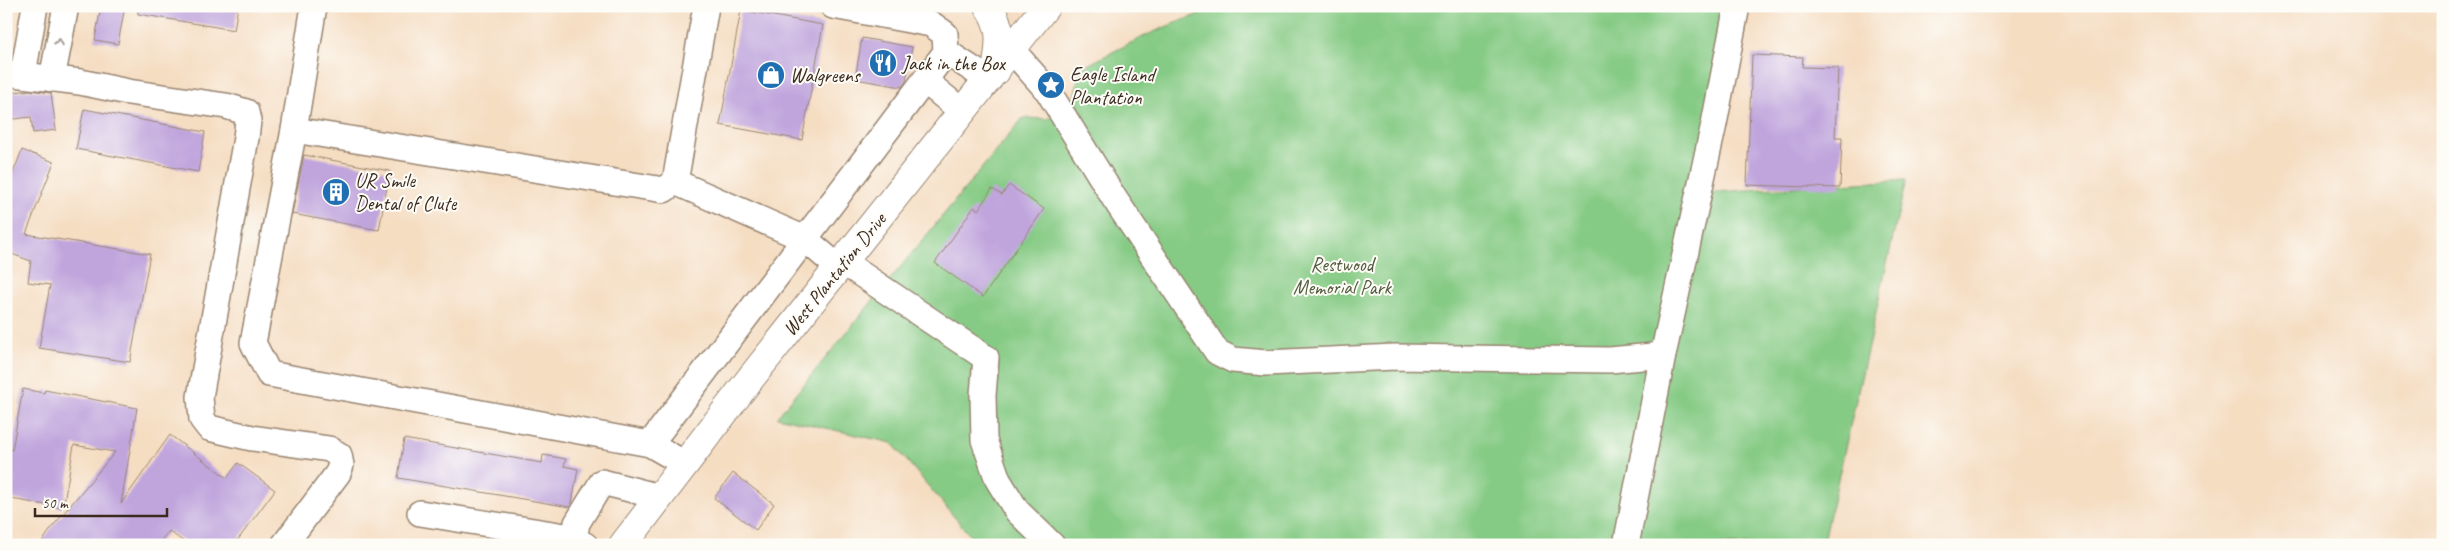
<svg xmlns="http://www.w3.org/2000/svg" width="2449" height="551" font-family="Caveat,sans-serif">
	<rect width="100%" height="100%" fill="#fdfcf7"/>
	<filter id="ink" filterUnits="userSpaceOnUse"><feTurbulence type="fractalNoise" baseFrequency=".02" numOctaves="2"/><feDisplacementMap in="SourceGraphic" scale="10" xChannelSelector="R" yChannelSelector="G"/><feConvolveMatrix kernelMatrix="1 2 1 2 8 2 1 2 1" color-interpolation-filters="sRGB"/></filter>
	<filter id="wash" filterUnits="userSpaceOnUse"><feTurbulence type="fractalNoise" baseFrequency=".0096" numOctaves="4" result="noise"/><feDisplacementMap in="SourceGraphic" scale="20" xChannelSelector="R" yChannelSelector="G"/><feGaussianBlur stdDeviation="1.12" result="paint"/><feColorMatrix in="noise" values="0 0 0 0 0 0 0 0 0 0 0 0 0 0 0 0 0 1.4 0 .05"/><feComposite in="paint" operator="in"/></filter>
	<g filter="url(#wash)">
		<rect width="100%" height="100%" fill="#f5ddc2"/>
		<path fill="#86cb85" stroke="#607a52" d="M 1231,6 L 1725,6 L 1699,193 L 1906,180 L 1823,545 L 978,545 L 892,443 L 777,417 L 1023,118 L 1047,119 L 1074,100 L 1080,69 C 1128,44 1177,17 1231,6 Z"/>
		<g id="blocks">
			<g fill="#c0a5dd">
				<path d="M 101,6 L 125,6 L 118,44 L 95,40 Z"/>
				<path d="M 138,6 L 238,6 L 234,30 L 138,14 Z"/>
				<path d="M 741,10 L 823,25 L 802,140 L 720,125 Z"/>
				<path d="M 862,38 L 912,47 L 906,81 L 902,87 L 855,79 Z"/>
				<path d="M 1752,55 L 1803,57 L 1802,67 L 1838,68 L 1835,137 L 1842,137 L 1840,188 L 1747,185 Z"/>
				<path d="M 30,90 L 51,93 L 56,130 L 33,133 L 31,117 L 6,120 L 6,93 Z"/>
				<path d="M 84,109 L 205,132 L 198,172 L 76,149 Z"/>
				<path d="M 22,150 L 54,162 L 26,234 L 150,254 L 130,362 L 39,348 L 50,285 L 28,282 L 31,261 L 6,252 L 6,191 Z"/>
				<path d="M 304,155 L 390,171 L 379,230 L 292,214 Z"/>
				<path d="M 1009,185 L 1044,209 L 983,297 L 935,263 L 974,207 L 978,210 L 992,189 L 1002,195 Z"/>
				<path d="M 23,389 L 44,393 L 45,390 L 137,408 L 121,504 L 170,435 L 227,478 L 238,463 L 275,490 L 234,545 L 188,545 L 169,531 L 157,545 L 40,545 L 53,526 L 115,452 L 74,445 L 63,508 L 6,498 L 6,448 L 12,450 Z"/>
				<path d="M 404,439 L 542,463 L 543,455 L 566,459 L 564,466 L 578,469 L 572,503 L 570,507 L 398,478 Z"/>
				<path d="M 733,473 L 774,504 L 756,530 L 714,498 Z"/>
			</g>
		</g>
	</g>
	<g filter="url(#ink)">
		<use href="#blocks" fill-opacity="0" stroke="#988470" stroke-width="1"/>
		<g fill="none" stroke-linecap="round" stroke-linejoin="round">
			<defs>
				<g id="minor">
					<path d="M 314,6 L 294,130 L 253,343 L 269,374 L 650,444 L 685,464"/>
					<path d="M 1012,50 L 1048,91 L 1114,198 L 1217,352 L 1233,360 L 1266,363 L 1395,357 L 1610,360 L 1663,355"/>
					<path d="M 946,52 L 989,80"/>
					<path d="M 6,73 L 80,82 L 128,92 L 226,106 L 246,112 L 248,121 L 246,138 L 200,397 L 202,419 L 209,428 L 252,438 L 329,449 L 339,455 L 341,465 L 338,473 L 284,545"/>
					<path d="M 23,74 L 35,6"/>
					<path d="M 52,79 L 66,6"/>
					<path d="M 925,81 L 963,112"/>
					<path d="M 294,130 L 664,190 L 675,182 L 706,6"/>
					<path d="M 675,182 L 805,239 L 839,268"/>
					<path d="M 843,262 L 986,358 L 983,395 L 984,440 L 998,480 L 1017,511 L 1052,545"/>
					<path d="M 650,444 L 946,52 L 945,34 L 931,24 L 833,6"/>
					<path d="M 420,513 L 565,536 L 585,545"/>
					<path d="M 574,539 L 577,523 L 602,482 L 660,497"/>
					<path d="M 1626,545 L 1663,355 L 1714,124 L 1737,6"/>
				</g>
				<g id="major">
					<path d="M 988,6 C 1004,29 1000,45 996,71"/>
					<path d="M 623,545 L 750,379 L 1046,6"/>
				</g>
			</defs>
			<use href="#minor" stroke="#988470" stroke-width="28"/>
			<use href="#major" stroke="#988470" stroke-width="30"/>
			<use href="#minor" stroke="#fff" stroke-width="25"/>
			<use href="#major" stroke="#fff" stroke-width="28"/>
		</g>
		<defs><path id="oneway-chevron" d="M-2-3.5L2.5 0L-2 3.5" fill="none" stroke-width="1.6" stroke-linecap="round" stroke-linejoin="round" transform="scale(1.25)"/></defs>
		<use stroke="#a79f9a" href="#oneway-chevron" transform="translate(59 42) rotate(-79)"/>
	</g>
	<defs>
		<symbol id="restaurant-disc" viewBox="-11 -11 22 22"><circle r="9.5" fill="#1f6fb2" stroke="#fdfcf7"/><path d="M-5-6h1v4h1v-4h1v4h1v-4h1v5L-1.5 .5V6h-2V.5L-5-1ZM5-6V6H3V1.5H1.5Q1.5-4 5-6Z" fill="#fff"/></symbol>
		<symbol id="shop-disc" viewBox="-11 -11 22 22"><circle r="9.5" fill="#1f6fb2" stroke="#fdfcf7"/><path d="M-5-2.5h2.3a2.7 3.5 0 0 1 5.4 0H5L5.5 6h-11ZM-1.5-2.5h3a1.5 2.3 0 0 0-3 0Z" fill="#fff"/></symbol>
		<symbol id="sight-disc" viewBox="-11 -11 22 22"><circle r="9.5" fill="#1f6fb2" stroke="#fdfcf7"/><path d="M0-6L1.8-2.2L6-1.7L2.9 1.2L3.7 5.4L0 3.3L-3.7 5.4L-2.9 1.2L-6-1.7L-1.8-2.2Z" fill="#fff"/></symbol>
		<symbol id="building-disc" viewBox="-11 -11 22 22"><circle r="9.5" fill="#1f6fb2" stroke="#fdfcf7"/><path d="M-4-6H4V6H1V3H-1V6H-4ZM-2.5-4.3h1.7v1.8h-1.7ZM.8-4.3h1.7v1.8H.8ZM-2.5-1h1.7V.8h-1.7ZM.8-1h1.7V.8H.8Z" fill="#fff"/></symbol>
	</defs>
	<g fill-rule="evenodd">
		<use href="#restaurant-disc" x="867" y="47" width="32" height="32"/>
		<use href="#shop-disc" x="755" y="59" width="32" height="32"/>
		<use href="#sight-disc" x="1035" y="69" width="32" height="32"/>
		<use href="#building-disc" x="320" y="176" width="32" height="32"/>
	</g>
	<g text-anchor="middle" stroke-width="4" stroke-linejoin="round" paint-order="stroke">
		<g font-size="20" fill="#3b2a1e" stroke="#fdfcf7" text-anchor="start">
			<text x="902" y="70">Jack in the Box</text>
			<text x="1070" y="81">Eagle Island<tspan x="1070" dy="23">Plantation</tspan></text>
			<text x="790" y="82">Walgreens</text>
			<text x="355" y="187">UR Smile<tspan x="355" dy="23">Dental of Clute</tspan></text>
		</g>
		<g font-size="20" fill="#525a3d" stroke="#fdfcf7">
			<text x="1342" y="271">Restwood<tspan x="1342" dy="23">Memorial Park</tspan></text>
		</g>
		<g font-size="20" fill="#3b2a1e" stroke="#fdfcf7">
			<text transform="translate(834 274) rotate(-51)" y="7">West Plantation Drive</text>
		</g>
	</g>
	<rect width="2449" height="551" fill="none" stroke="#fdfcf7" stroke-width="25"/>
	<path d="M35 508v8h132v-8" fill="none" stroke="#3b2a1e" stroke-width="2.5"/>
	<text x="42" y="508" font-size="15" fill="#3b2a1e" stroke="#fdfcf7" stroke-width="4" paint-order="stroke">50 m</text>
</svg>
